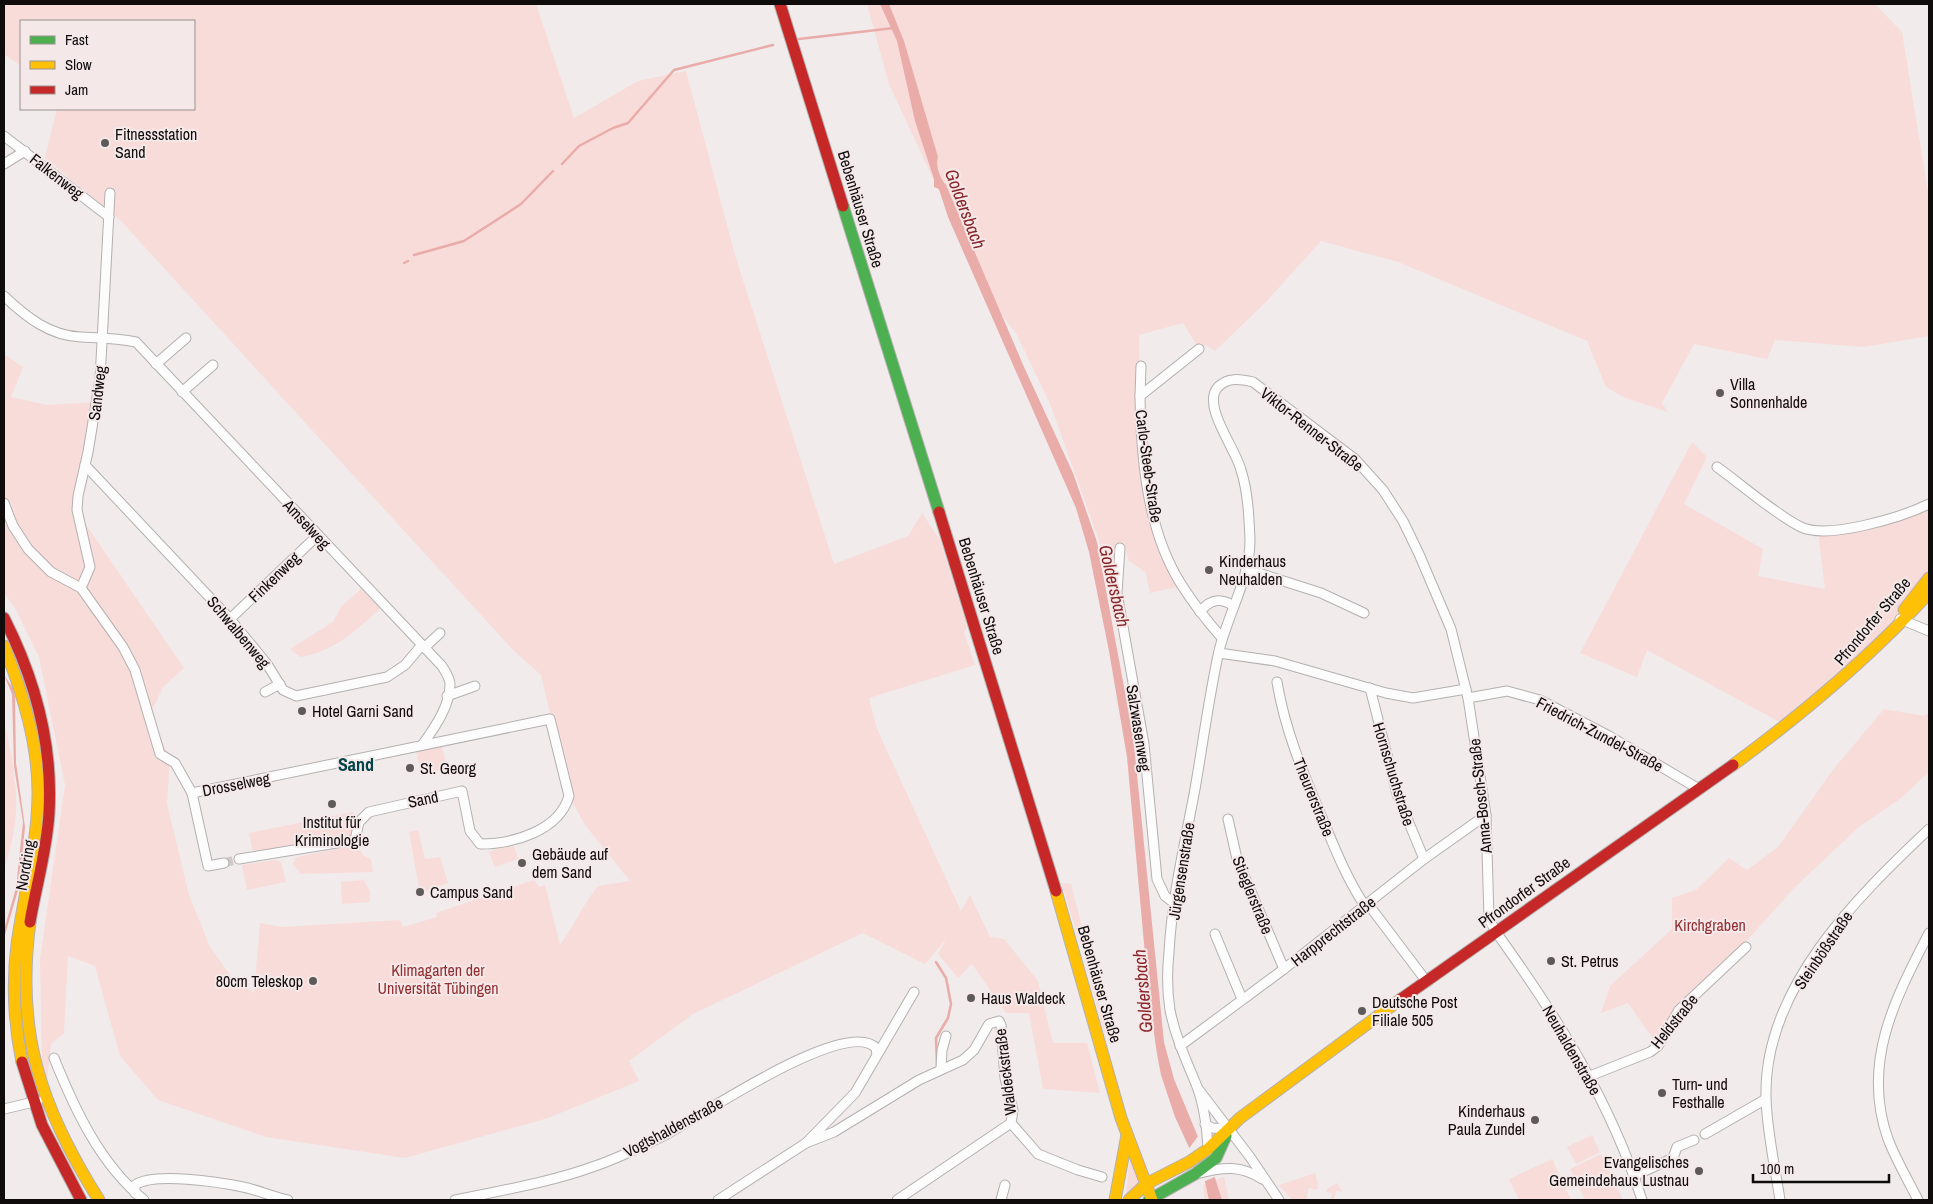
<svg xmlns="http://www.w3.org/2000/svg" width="1933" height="1204" font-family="'Archivo Narrow',sans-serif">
	<rect width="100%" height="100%" fill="#f1ebeb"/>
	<g fill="#f8dcda">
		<path d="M 4,4 L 536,4 L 574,118 L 638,81 L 686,71 L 735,255 L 834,564 L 908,536 L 922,513 L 940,540 L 967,627 L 964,632 L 975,665 L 869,698 L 877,729 L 961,911 L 970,895 L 990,937 L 1004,939 L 1038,981 L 1053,1043 L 1087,1043 L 1100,1093 L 1043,1089 L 1029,1013 L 1006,1013 L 972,964 L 958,978 L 938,954 L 947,938 L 925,964 L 863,933 L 693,1014 L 629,1061 L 639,1081 L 548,1118 L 405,1158 L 266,1137 L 158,1100 L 120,1056 L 95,966 L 68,956 L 64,1033 L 51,1044 L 47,1083 L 42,1061 L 40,959 L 65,785 L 39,657 L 15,608 L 4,593 L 4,354 L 23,367 L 11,397 L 47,405 L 93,402 L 74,493 L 74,507 L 184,668 L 163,687 L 150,715 L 170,758 L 167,804 L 189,895 L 210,947 L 231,976 L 254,993 L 260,923 L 281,927 L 400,920 L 403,927 L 437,917 L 436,913 L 534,880 L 539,887 L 545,885 L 560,945 C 574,926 583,904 598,886 L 630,881 L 585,825 L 569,796 L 541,675 L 512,649 L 120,220 L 45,158 L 57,109 L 194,109 L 194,21 L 21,21 L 21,66 L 4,54 Z"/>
		<path d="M 867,4 L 1875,4 L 1902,32 L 1929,198 L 1929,336 L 1864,347 L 1775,340 L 1767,359 L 1694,344 L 1662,403 L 1668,412 L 1623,397 L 1606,387 L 1587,341 L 1398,262 L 1321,241 L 1266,302 L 1215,351 L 1206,345 L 1199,349 L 1183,323 L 1139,335 L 1140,396 L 1151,507 L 1182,586 L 1150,593 L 1146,573 L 1129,561 L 1125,547 L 1116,549 L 1117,555 L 1111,567 L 1107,563 L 1050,404 L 1017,335 L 988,297 L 889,84 Z"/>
		<path d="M 1692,442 L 1707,457 L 1684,504 L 1763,549 L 1758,576 L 1825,589 L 1818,532 L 1855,526 L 1929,504 L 1929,591 L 1787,726 L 1647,650 L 1637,677 L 1580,653 Z"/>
		<path d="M 365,585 L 384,605 C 357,629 337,651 300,657 L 290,649 L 333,622 L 341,607 Z"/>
		<path d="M 1884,709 L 1924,716 L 1929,713 L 1929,772 L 1900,799 L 1860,826 L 1794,888 L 1743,945 L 1691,998 L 1658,1046 L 1628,1003 L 1601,1013 L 1610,986 L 1672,929 L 1672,898 L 1696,890 L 1729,858 L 1747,870 L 1778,847 L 1832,771 Z"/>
		<path d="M 4,721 C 16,776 24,813 4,868 Z"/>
		<path d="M 441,741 L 447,769 L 421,774 L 415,746 Z"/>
		<path d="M 353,812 L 359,822 L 355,840 L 254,856 L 249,833 Z"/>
		<path d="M 418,830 L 425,859 L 440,857 L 448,883 L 420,893 L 409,832 Z"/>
		<path d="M 513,843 L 518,859 L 495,867 L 489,852 Z"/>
		<path d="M 357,845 L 364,856 L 371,859 L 373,872 L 301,874 L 293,864 L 296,857 Z"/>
		<path d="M 275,860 L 281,862 L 286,882 L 247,890 L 242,865 Z"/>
		<path d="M 364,880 L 370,891 L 370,902 L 342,904 L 341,882 Z"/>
		<path d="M 1061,883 L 1071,884 L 1089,954 L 1080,942 Z"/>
		<path d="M 1090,966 L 1096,980 L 1094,986 L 1103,1020 L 1108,1021 L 1110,1028 L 1107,1034 L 1104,1032 L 1087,968 Z"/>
		<path d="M 1592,1135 L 1600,1152 L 1576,1164 L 1567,1147 Z"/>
		<path d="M 1130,1154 L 1139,1181 L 1126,1196 Z"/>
		<path d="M 1601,1154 L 1623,1200 L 1585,1200 L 1570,1169 Z"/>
		<path d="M 1552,1159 L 1571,1200 L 1519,1200 L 1509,1179 Z"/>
		<path d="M 1315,1173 L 1318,1185 L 1317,1190 L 1309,1188 L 1306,1200 L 1292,1200 L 1279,1185 Z"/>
		<path d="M 1224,1177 L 1229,1200 L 1205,1200 L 1203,1185 Z"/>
		<path d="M 1337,1183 L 1342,1192 L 1336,1191 L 1334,1200 L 1330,1200 L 1332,1193 L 1326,1192 L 1327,1189 Z"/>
	</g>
	<g fill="#e9aca9">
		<path d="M 880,4 L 889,4 L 904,41 L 938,157 C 935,165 940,179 946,185 L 1024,367 L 1073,473 L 1097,542 L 1133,735 L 1164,1042 L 1174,1079 L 1215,1178 L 1222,1200 L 1209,1200 L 1205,1182 L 1175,1117 L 1161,1075 L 1157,1054 L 1149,998 L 1127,757 L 1109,651 L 1089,552 L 1076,508 L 948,217 L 939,189 L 934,187 L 934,179 L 915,121 L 897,41 Z"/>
		<path d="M 4,675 L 13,688 L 15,697 L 16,763 L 25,827 L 19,887 L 4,938 L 4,930 L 16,888 L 23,822 L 14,766 L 12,694 Z"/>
	</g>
	<path fill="#f1ebeb" d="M 1199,1135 L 1217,1176 L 1203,1182 L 1187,1151 Z"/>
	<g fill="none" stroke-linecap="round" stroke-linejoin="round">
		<g stroke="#e9aca9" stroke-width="2.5">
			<path d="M 799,39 L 894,28"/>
			<path d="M 562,164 L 579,146 L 613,128 L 628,123 L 674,70 L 773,45"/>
			<path d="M 414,255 L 464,241 L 521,204 L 553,171"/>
			<path d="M 404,263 L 408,261"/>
			<path d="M 936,962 L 946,978 L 951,1004 L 948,1018 L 936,1038 L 937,1065"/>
		</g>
		<path stroke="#cfcaca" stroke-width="9" stroke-dasharray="9 4.5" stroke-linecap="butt" d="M 224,863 L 239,859"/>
		<defs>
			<g id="street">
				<path d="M 4,136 L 109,217"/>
				<path d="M 4,164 L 25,151"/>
				<path d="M 4,296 C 26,317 50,336 81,337 C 100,338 117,338 136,342 L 442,666 C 445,671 450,678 450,684 C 450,706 435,727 423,744"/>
				<path d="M 1199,349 L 1140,396 C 1141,458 1147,530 1181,584 C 1193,603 1207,621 1222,638"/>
				<path d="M 156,364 L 186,338"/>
				<path d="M 182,392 L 213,365"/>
				<path d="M 1140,396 L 1141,366"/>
				<path d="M 85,465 L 230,619 L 267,664 L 283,690 L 296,696 L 387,677 L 405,665 L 421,646"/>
				<path d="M 1717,467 C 1741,484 1776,515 1801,527 C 1828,540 1902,517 1929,504"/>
				<path d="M 4,503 L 13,526 L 28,549 L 51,572 L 81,588 L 123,647 L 135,670 L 160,754 L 175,763 L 192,793 L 550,719 L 569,796 C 559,831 513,844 480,844 L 470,831 L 462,791 L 369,812 L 359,822 L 355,840 L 239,859"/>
				<path d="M 1120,548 L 1117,593 L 1144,744 L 1157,879 L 1165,896 L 1174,903"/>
				<path d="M 1246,569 L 1321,593 L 1364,613"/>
				<path d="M 81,588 L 90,567 L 77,510 L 78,496 L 88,452 L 100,379 L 110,193"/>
				<path d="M 1200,612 C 1210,599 1220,597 1234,606"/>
				<path d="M 230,619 L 318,535"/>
				<path d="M 1900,619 L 1929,631"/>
				<path d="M 424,648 L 440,633"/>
				<path d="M 1219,653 L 1275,661 L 1386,693 L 1413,698 L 1466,689"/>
				<path d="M 1277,682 C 1285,731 1304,775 1323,820 C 1335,849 1347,879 1365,906"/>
				<path d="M 1370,688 L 1397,794 L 1424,859"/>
				<path d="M 265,692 L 280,684"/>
				<path d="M 447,696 L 475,686"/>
				<path d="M 1468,698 L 1507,691 L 1540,700 L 1609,736 L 1699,789"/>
				<path d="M 192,793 L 208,866 L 224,863"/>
				<path d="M 1228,819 L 1237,859 L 1284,969"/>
				<path d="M 1368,904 L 1427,982"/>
				<path d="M 1215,934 L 1242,999"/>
				<path d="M 1180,1046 L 1284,969 L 1424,859 L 1486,815"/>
				<path d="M 54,1058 C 75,1110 100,1164 144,1200"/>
				<path d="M 941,1068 L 942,1050 L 946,1036"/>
				<path d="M 1590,1076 L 1650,1052 L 1658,1046 L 1679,1010 L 1746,947"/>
				<path d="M 1199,1090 L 1250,1157 L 1279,1200"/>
				<path d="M 4,1109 L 38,1101"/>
				<path d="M 1205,1124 L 1212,1128 L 1229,1129"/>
				<path d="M 1705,1134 L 1766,1099"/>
				<path d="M 806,1143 L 834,1132 L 919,1080 L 963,1060 L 974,1050 L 989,1024 L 999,1021 L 1001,1025 L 1005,1078 L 1013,1110 L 1011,1123 L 1038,1154 L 1078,1170 L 1102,1177"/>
				<path d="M 1208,1149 C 1207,1128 1204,1104 1196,1084 C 1186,1060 1175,1036 1170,1010 C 1167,991 1167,971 1169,952 C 1172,897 1185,843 1195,789 C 1203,743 1209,696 1219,651 C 1228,614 1250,578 1250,540 C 1249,517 1248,492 1241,470 C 1236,449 1201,405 1218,387 C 1228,377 1240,379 1253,382 L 1355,459 L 1383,490 L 1403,521 L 1419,554 L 1451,629 L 1468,698 L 1486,815 L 1489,919 L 1496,932 C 1557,1017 1610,1100 1642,1200"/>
				<path d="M 1200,1173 C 1223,1167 1241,1165 1262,1179"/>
				<path d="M 1634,1176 L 1673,1158 L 1677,1147 L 1694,1140"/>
				<path d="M 135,1193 L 135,1185 C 154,1172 219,1182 243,1187 C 258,1190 273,1197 288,1200"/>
				<path d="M 455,1200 C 499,1191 552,1182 595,1166 C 619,1158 643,1146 665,1135 C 698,1118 846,1016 876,1048 L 877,1055"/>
				<path d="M 718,1200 L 806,1143 L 855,1093 L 914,992"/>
				<path d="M 897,1200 L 1011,1123"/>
				<path d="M 1001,1200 L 1005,1185"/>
				<path d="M 1780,1200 C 1775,1167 1767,1132 1766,1098 C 1763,989 1856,898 1929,829"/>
				<path d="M 1918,1200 C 1908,1180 1896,1160 1888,1139 C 1861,1063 1895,999 1929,933"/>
			</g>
			<g id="fast">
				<path d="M 843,206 L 939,512"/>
				<path d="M 1149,1200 L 1195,1174 L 1216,1158 L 1226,1136"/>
			</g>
			<g id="slow">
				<path d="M 1904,610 L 1929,578"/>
				<path d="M 4,646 C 23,694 39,745 38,797 C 37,847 24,895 17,944 C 12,984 14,1023 22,1062"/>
				<path d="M 1733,765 C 1804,713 1869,658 1929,593"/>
				<path d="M 1056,891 L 1121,1118 L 1152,1200"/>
				<path d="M 30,922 C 15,1033 41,1108 99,1200"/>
				<path d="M 1115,1200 L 1127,1135"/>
				<path d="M 1129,1200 L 1146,1184 L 1189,1162 L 1208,1149 L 1240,1118 L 1401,999"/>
			</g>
			<g id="jam">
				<path d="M 780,4 L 843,206"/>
				<path d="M 939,512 L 1056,891"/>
				<path d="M 4,618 C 35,679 53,744 49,813 C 47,850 36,886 30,922"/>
				<path d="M 1401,999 L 1733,765"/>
				<path d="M 22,1062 L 42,1125 L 81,1200"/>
			</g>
		</defs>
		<use href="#street" stroke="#b4b0b0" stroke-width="11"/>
		<use href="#fast" stroke="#b4b0b0" stroke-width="13"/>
		<use href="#slow" stroke="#b4b0b0" stroke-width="13"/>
		<use href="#jam" stroke="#b4b0b0" stroke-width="13"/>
		<use href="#street" stroke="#fdfcfc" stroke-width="9"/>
		<use href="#fast" stroke="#4caf50" stroke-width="11"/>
		<use href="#slow" stroke="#ffc107" stroke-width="11"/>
		<use href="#jam" stroke="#c62828" stroke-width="11"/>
	</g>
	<g fill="#5f5a5a" stroke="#f4e9e8" stroke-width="2">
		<circle cx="105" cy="143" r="5"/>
		<circle cx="1720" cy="393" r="5"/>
		<circle cx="1209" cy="570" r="5"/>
		<circle cx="302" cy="711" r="5"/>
		<circle cx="410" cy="768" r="5"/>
		<circle cx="332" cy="804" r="5"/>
		<circle cx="522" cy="863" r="5"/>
		<circle cx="420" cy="892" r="5"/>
		<circle cx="1551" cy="961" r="5"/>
		<circle cx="313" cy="981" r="5"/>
		<circle cx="971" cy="998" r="5"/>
		<circle cx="1362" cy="1011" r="5"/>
		<circle cx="1662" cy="1093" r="5"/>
		<circle cx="1535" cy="1120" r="5"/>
		<circle cx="1699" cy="1171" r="5"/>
	</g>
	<g text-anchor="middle" stroke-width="4" stroke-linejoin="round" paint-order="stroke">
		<g font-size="16" fill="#100c0c" stroke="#f4e9e8" text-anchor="start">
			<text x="115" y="140">Fitnessstation<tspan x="115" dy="18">Sand</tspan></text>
			<text x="1730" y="390">Villa<tspan x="1730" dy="18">Sonnenhalde</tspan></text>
			<text x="1219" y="567">Kinderhaus<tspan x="1219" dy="18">Neuhalden</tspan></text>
			<text x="312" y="717">Hotel Garni Sand</text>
			<text x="420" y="774">St. Georg</text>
			<text x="332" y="828" text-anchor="middle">Institut für<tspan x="332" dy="18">Kriminologie</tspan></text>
			<text x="532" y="860">Gebäude auf<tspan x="532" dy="18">dem Sand</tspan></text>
			<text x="430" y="898">Campus Sand</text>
			<text x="1561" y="967">St. Petrus</text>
			<text x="303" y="987" text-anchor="end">80cm Teleskop</text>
			<text x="981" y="1004">Haus Waldeck</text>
			<text x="1372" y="1008">Deutsche Post<tspan x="1372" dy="18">Filiale 505</tspan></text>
			<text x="1672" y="1090">Turn- und<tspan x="1672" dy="18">Festhalle</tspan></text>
			<text x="1525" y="1117" text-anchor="end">Kinderhaus<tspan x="1525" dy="18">Paula Zundel</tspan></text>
			<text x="1689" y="1168" text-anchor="end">Evangelisches<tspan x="1689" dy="18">Gemeindehaus Lustnau</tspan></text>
		</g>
		<g font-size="16" fill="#100c0c" stroke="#f4e9e8">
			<text transform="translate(57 176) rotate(38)" y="6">Falkenweg</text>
			<text transform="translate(861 209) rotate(73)" y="6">Bebenhäuser Straße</text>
			<text transform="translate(97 393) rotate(-83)" y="6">Sandweg</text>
			<text transform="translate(1312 429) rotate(38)" y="6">Viktor-Renner-Straße</text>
			<text transform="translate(1149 466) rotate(82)" y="6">Carlo-Steeb-Straße</text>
			<text transform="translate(307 524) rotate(47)" y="6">Amselweg</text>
			<text transform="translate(274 577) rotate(-44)" y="6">Finkenweg</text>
			<text transform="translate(982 596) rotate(73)" y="6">Bebenhäuser Straße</text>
			<text transform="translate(1872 621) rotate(-50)" y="6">Pfrondorfer Straße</text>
			<text transform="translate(239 632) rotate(50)" y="6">Schwalbenweg</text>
			<text transform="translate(1139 728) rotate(81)" y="6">Salzwasenweg</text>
			<text transform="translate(1600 734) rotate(28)" y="6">Friedrich-Zundel-Straße</text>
			<text transform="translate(1394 774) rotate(73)" y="6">Hornschuchstraße</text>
			<text transform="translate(236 784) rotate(-11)" y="6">Drosselweg</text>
			<text transform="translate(1480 796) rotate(-96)" y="6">Anna-Bosch-Straße</text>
			<text transform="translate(1314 797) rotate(68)" y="6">Theurerstraße</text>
			<text transform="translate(423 799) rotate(-12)" y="6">Sand</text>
			<text transform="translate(25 865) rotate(-80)" y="6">Nordring</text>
			<text transform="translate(1181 871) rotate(-81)" y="6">Jürgensenstraße</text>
			<text transform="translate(1524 892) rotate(-36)" y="6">Pfrondorfer Straße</text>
			<text transform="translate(1253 895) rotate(68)" y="6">Stieglerstraße</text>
			<text transform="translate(1333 931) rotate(-38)" y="6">Harpprechtstraße</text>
			<text transform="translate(1823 950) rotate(-56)" y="6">Steinbößstraße</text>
			<text transform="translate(1100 984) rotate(74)" y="6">Bebenhäuser Straße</text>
			<text transform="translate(1674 1021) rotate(-51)" y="6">Heldstraße</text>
			<text transform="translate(1572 1050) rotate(60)" y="6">Neuhaldenstraße</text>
			<text transform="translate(1005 1072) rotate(-97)" y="6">Waldeckstraße</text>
			<text transform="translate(673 1127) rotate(-28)" y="6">Vogtshaldenstraße</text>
		</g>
		<g font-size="16" fill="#922e32" stroke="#f4e9e8">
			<text x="1710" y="931">Kirchgraben</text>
			<text x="438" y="976">Klimagarten der<tspan x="438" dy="18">Universität Tübingen</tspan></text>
		</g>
		<g font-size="18" font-style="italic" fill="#89252a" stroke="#f4e9e8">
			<text transform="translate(965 209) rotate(69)" y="6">Goldersbach</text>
			<text transform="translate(1114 586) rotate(77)" y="6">Goldersbach</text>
			<text transform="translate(1143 991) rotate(-95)" y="6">Goldersbach</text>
		</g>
		<g font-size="18" font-weight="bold" fill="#004348" stroke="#f4e9e8">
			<text x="356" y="771">Sand</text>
		</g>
	</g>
	<rect width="1933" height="1204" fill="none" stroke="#100c0c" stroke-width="10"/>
	<rect x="20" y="20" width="175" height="90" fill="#f4e9e8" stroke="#999190"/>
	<rect x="30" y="36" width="25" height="8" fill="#4caf50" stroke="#999190"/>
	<text x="65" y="45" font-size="15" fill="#100c0c">Fast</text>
	<rect x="30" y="61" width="25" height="8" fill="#ffc107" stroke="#999190"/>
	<text x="65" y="70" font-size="15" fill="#100c0c">Slow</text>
	<rect x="30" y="86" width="25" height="8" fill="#c62828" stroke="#999190"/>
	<text x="65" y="95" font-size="15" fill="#100c0c">Jam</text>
	<path d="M1753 1174v8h136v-8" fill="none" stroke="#100c0c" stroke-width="2.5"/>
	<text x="1760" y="1174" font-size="15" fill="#100c0c" stroke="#f4e9e8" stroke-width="4" paint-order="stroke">100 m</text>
</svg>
